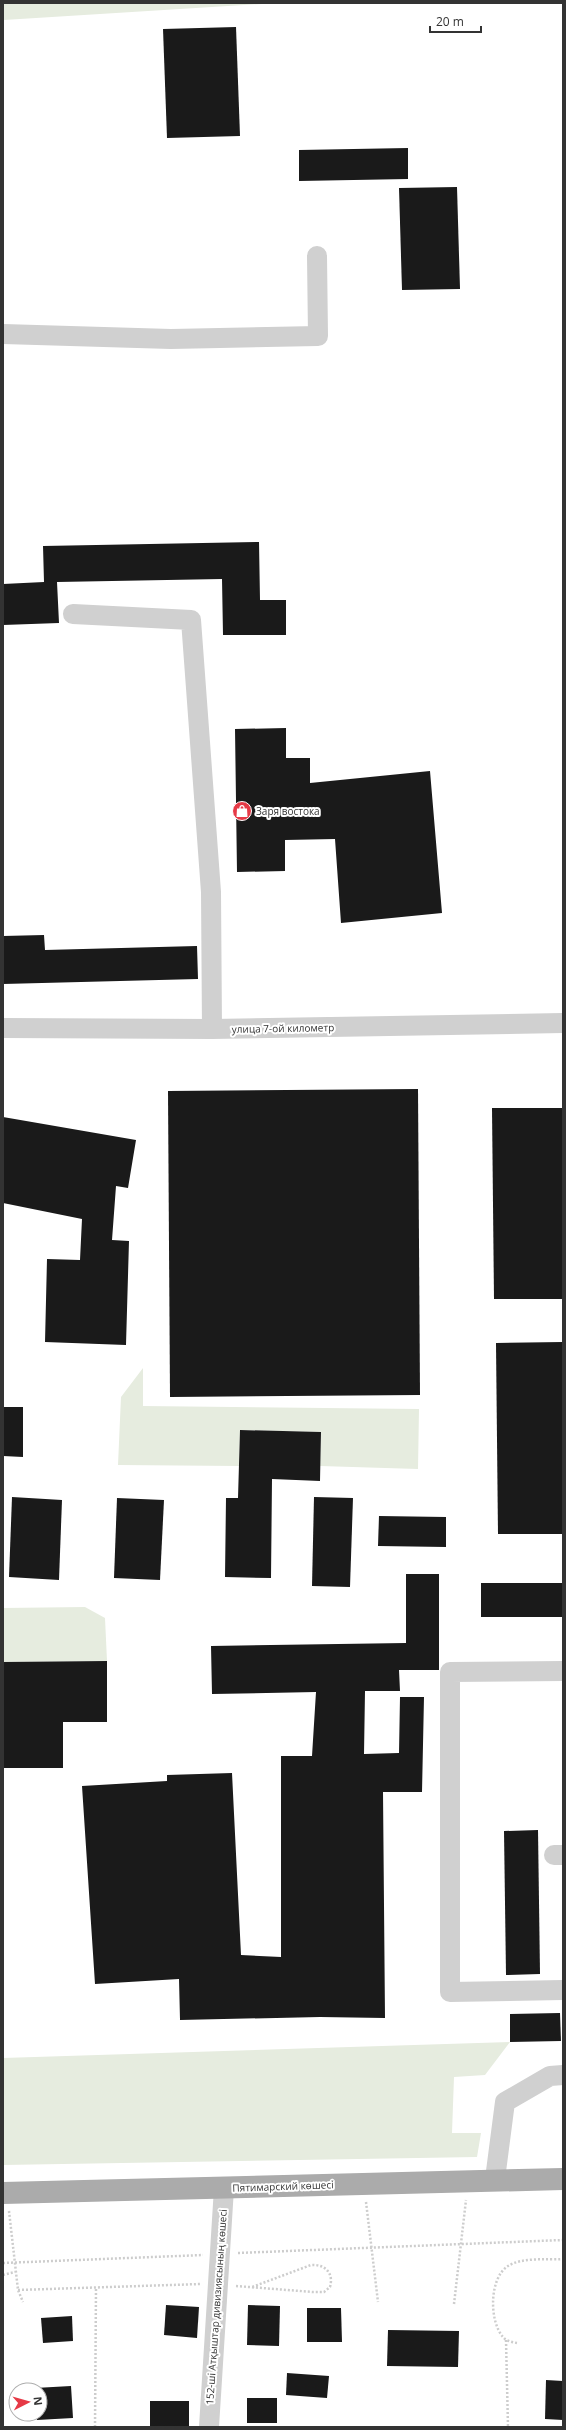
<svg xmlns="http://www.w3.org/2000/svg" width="566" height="2430" font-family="'Open Sans',sans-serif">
	<rect width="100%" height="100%" fill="#fff"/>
	<g fill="#e6ecdf">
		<path d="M 3,3 L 278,3 L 4,20 L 4,324 Z"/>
		<path d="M 143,1368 L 143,1406 L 419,1409 L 418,1469 L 320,1466 L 321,1432 L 240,1430 L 239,1466 L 118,1465 L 121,1397 Z"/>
		<path d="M 85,1607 L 105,1618 L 107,1661 L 3,1662 L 3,1608 Z"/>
		<path d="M 510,2042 L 485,2075 L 454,2077 L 452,2133 L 481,2133 L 477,2157 L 3,2165 L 3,2058 Z"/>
	</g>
	<g fill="#1a1a1a">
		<path d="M 236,27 L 240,136 L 167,138 L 163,29 Z"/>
		<path d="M 408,148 L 408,179 L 299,181 L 299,150 Z"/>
		<path d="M 457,187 L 460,289 L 402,290 L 399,188 Z"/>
		<path d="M 259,542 L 260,600 L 286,600 L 286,635 L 223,635 L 222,579 L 57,582 L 59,623 L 3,625 L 3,584 L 44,582 L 43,546 Z"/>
		<path d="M 286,728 L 286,758 L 310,758 L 310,783 L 430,771 L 442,913 L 341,923 L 335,839 L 285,840 L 285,871 L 237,872 L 235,729 Z"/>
		<path d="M 44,935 L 45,950 L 197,946 L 198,979 L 3,984 L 3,936 Z"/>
		<path d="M 418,1089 L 420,1395 L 170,1397 L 168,1091 Z"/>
		<path d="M 492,1108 L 563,1108 L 563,1299 L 494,1299 Z"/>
		<path d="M 3,1117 L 136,1140 L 128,1188 L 116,1186 L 112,1240 L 129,1241 L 126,1345 L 45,1342 L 47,1259 L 80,1260 L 82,1219 L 3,1203 Z"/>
		<path d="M 563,1342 L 563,1534 L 498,1534 L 496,1343 Z"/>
		<path d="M 3,1407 L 23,1407 L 23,1457 L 3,1456 Z"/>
		<path d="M 240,1430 L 321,1432 L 320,1481 L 272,1479 L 271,1578 L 225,1577 L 226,1498 L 238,1498 Z"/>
		<path d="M 12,1497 L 62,1500 L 59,1580 L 9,1577 Z"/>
		<path d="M 314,1497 L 353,1498 L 350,1587 L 312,1586 Z"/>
		<path d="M 117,1498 L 164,1500 L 160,1580 L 114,1578 Z"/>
		<path d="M 379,1516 L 446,1517 L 446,1547 L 378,1546 Z"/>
		<path d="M 406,1574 L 439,1574 L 439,1670 L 399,1670 L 400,1691 L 365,1691 L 364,1754 L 399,1753 L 400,1697 L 424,1697 L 422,1792 L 383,1792 L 385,2018 L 320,2017 L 180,2020 L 179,1979 L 95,1984 L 82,1786 L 167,1781 L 167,1775 L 232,1773 L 241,1955 L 281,1957 L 281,1756 L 312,1756 L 316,1692 L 212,1694 L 211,1646 L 406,1643 Z"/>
		<rect x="481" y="1583" width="82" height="34"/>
		<path d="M 107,1661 L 107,1722 L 63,1722 L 63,1768 L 3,1768 L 3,1662 Z"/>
		<path d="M 538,1830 L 540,1974 L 506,1975 L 504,1831 Z"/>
		<path d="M 560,2013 L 561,2041 L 510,2042 L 510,2014 Z"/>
		<path d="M 166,2305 L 199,2307 L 197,2338 L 164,2335 Z"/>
		<path d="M 248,2305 L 280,2306 L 279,2346 L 247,2345 Z"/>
		<path d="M 307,2308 L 341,2308 L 342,2342 L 307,2342 Z"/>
		<path d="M 72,2316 L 73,2341 L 43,2343 L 41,2318 Z"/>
		<path d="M 388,2330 L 459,2331 L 458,2367 L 387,2366 Z"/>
		<path d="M 287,2373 L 329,2376 L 327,2398 L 286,2395 Z"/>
		<path d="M 546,2380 L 563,2381 L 563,2420 L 545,2419 Z"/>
		<path d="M 71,2386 L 73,2418 L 37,2420 L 36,2414 L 40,2414 L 40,2390 L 35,2388 Z"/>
		<rect x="247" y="2398" width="30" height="25"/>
		<rect x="150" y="2401" width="39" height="26"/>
	</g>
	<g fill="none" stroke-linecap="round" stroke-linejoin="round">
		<g stroke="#cdcdcd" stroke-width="2.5" stroke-dasharray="2 2" stroke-linecap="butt">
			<path d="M 366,2202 L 378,2302"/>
			<path d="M 9,2211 L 18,2290 L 23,2302"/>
			<path d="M 238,2253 L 563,2240"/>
			<path d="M 3,2263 L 203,2255"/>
			<path d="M 3,2275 L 15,2272"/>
			<path d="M 236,2286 L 313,2292 L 324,2292 L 330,2287 C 334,2273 325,2264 311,2265 L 252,2287"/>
			<path d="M 18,2290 L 201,2284"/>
			<path d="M 454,2304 L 466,2200"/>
			<path d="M 506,2340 L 508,2427"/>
			<path d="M 517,2343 C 512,2342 506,2341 503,2337 C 489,2321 489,2278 508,2266 C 522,2257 547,2260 563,2259"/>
			<path d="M 95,2427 L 96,2287"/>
		</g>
		<g stroke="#d0d0d0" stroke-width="20">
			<path d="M 3,334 L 171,339 L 318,336 L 317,256"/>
			<path d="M 73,614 L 191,620 L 211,892 L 212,1029"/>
			<path d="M 3,1028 L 212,1029 L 563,1023"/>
			<path d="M 563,1671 L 450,1672 L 450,1992 L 563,1990"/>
			<path d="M 554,1855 L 563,1855"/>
			<path d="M 495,2179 L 505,2102 L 550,2076 L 563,2075"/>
			<path d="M 209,2427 L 224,2188"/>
		</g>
		<path stroke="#ababab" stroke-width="22" d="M 3,2193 L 563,2179"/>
	</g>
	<defs>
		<symbol id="shop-disc" viewBox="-11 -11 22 22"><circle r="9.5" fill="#e63946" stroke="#fff"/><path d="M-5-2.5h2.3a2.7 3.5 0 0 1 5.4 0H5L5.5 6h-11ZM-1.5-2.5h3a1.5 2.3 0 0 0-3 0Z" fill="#fff"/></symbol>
	</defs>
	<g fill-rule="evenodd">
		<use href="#shop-disc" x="231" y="800" width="22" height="22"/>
	</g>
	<g text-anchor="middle" stroke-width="4" stroke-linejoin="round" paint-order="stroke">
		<g font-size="10" fill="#333" stroke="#fff" text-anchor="start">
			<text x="256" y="815">Заря востока</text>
		</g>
		<g font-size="10" fill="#333" stroke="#fff">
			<text transform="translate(283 1028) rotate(-1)" y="4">улица 7-ой километр</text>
			<text transform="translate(283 2186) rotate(-2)" y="4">Пятимарский көшесі</text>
			<text transform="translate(216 2307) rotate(-86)" y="4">152-ші Атқыштар дивизиясының көшесі</text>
		</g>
	</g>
	<rect width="566" height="2430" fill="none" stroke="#333333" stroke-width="8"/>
	<g transform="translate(28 2402) rotate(84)"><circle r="19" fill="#ffffff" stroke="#adadad"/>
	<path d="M0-3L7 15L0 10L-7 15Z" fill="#e63946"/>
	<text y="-6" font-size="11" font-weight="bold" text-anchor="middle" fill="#333333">N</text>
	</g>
	<path d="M430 26v6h51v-6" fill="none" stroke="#333333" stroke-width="2"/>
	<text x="436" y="26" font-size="12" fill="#333333" stroke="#ffffff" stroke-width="3" paint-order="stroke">20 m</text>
</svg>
